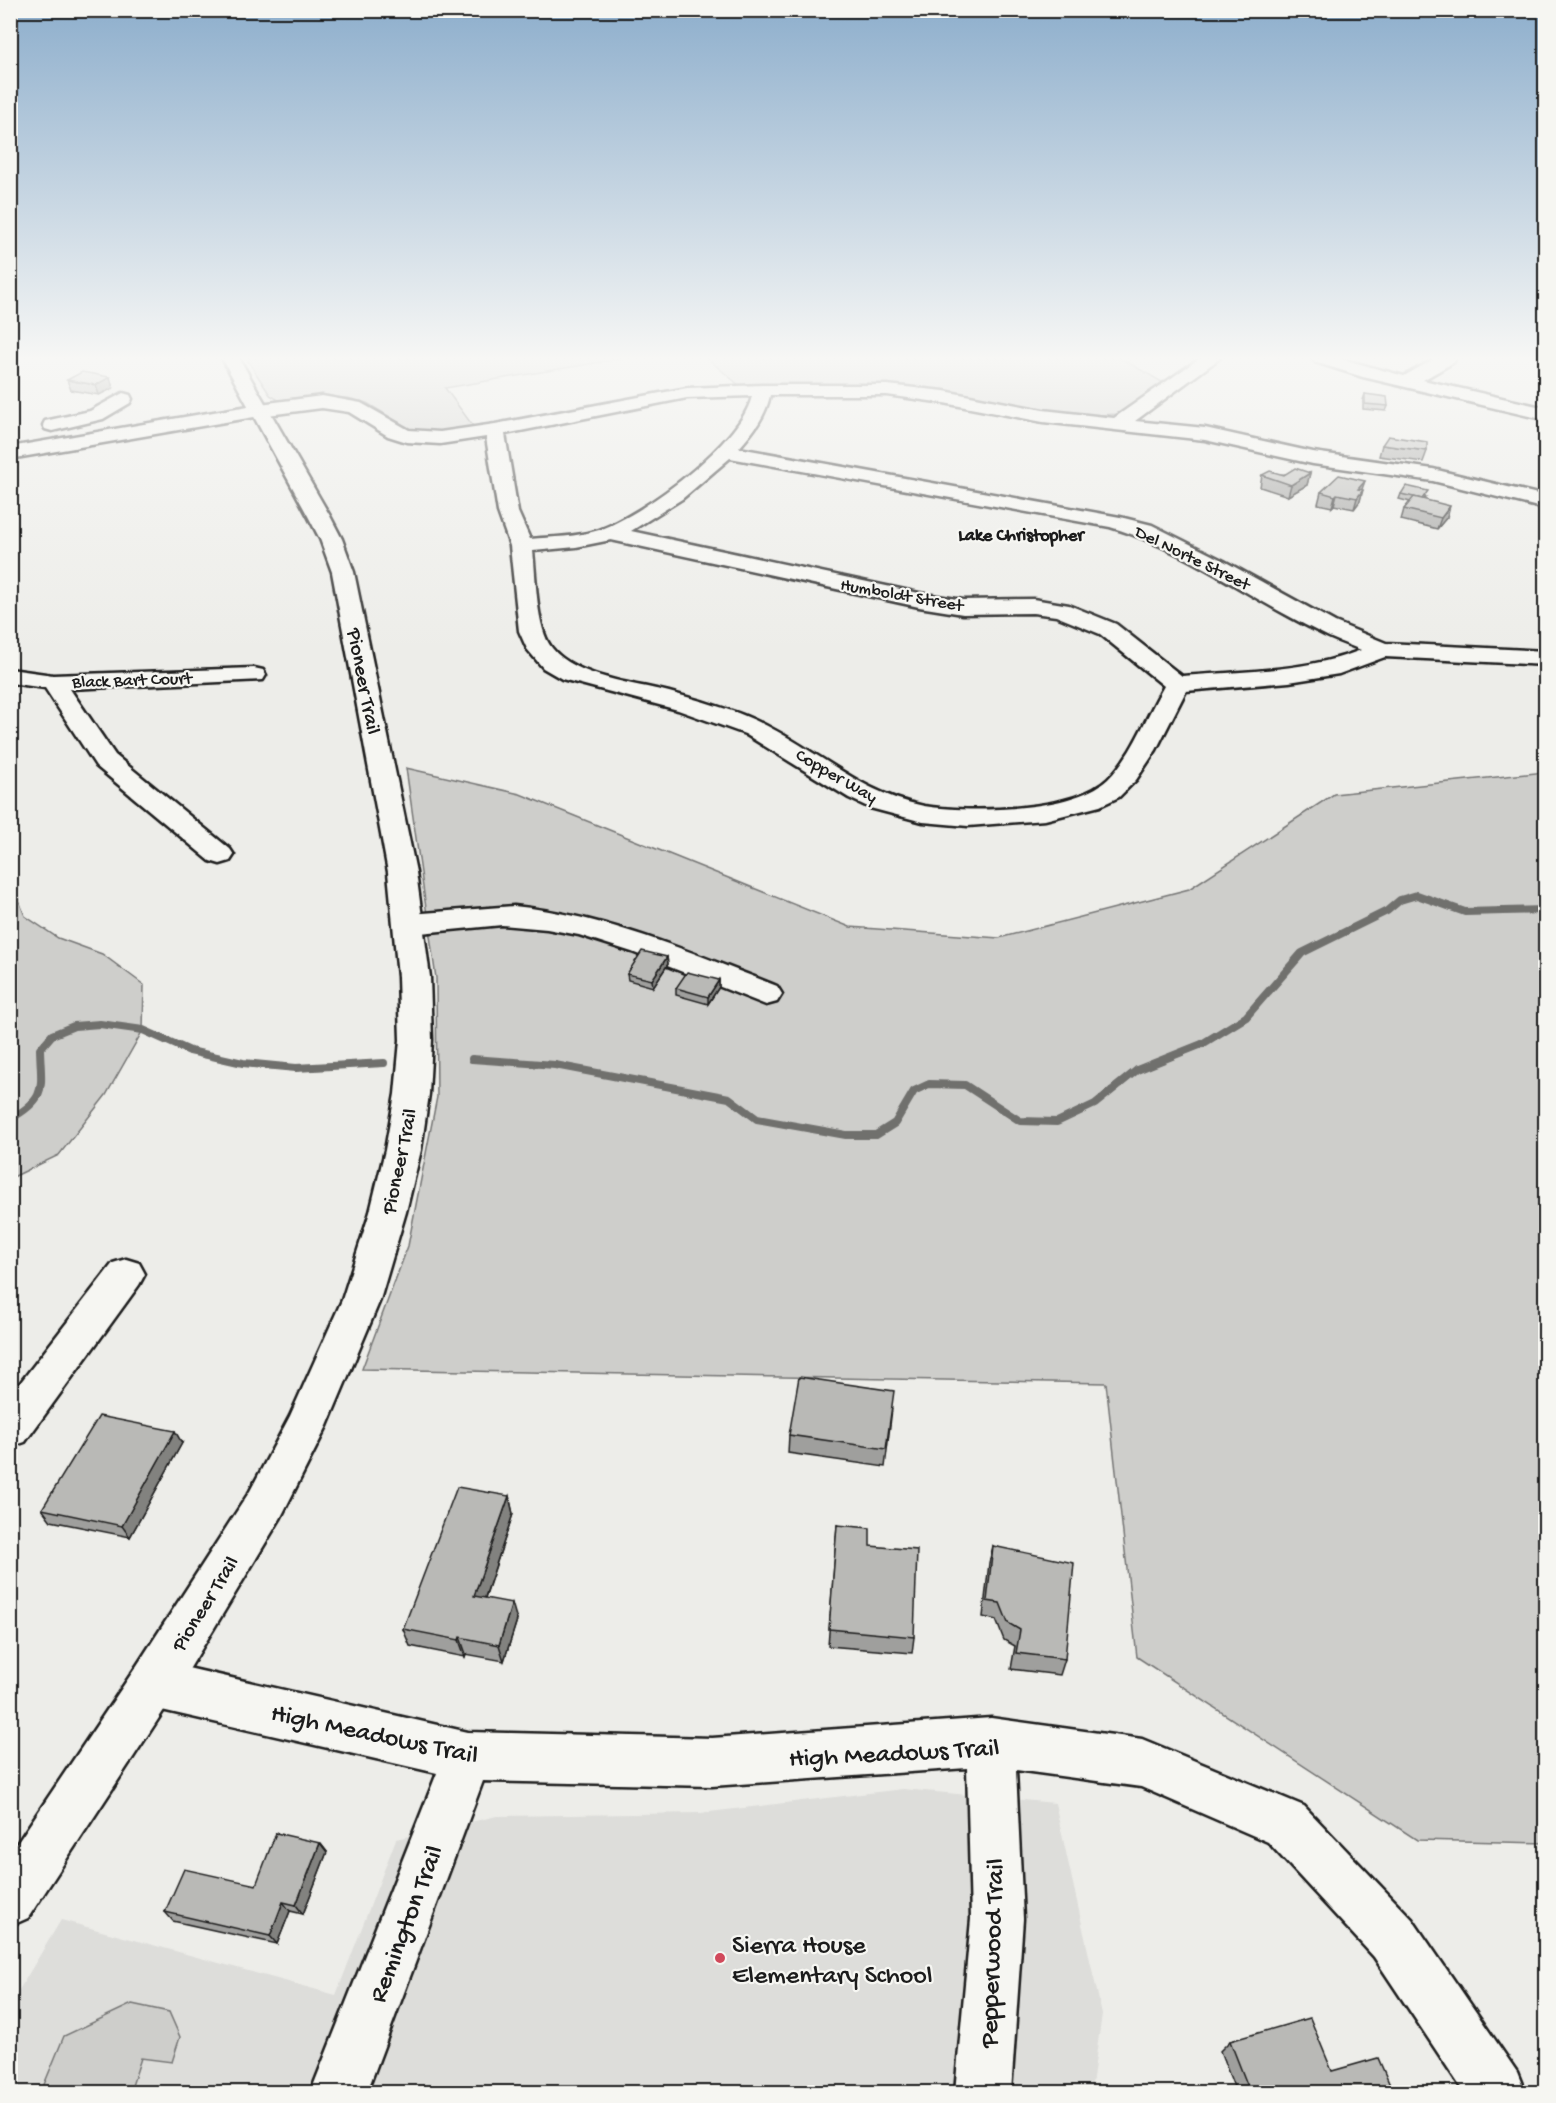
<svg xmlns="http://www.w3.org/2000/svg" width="1556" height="2103" font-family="'Gochi Hand',sans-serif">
	<rect width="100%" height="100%" fill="#edede9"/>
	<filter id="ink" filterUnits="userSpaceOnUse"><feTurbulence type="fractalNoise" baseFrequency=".0167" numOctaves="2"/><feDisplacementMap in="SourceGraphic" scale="12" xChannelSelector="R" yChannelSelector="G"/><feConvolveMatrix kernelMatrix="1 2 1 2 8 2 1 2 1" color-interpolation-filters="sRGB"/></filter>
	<g filter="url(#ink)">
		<path fill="#ddddda" d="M 903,1789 L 1055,1803 L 1102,2014 L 1091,2092 L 11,2092 L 10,2005 L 61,1920 L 336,1995 L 396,1839 L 497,1816 L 701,1813 Z"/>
		<g fill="#cececb" stroke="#757574" stroke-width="1.5">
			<path d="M 246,358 L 625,358 L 445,388 L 476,430 L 427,433 L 410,429 L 367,403 L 348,398 L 280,401 L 270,395 Z"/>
			<path d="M 707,358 L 1120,358 L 1164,383 L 1129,409 L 1118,414 L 1079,416 L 1022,408 L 931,390 L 740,386 Z"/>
			<path d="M 406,768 L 520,794 L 850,927 L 999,938 L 1189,889 L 1334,794 L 1545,772 L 1545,1843 L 1417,1840 L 1137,1657 L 1106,1383 L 362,1369 L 408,1246 L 437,1097 L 436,978 Z"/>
			<path d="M 10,878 L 25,916 L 58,938 L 102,954 L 144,985 L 143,1030 L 106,1095 L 59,1155 L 11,1178 Z"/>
			<path d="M 132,2004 L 169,2012 L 180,2037 L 172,2062 L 141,2058 L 130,2092 L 41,2092 L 64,2036 Z"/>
		</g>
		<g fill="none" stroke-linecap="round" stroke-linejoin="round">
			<g stroke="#6f6f6d" stroke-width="8">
				<path d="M 472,1059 L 555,1065 L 729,1098 L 757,1119 L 846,1135 L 876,1135 L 895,1123 L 914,1091 L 929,1084 L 965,1085 L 1020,1121 L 1057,1122 L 1095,1104 L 1137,1070 L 1202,1044 L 1246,1017 L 1302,953 L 1387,911 L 1400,900 L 1417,895 L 1465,912 L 1546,910"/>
				<path d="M 10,1119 C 48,1098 41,1088 40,1049 L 52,1035 L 74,1026 L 100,1024 L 143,1030 L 190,1051 L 243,1063 L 296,1068 L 384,1063"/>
			</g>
			<defs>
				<g id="minor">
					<path d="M 1200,358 L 1220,358 L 1135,421 L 1205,428 L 1313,452 L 1433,469 L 1546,496 L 1546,509 L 1433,481 L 1313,464 L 1205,440 L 1043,422 L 944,403 L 887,395 L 770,395 C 766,416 753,432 739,448 L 1120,517 L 1152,525 L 1224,561 L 1335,622 L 1386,643 L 1546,651 L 1546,665 L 1385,657 L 1339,674 L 1289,682 L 1186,691 L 1156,750 L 1136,780 L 1119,797 L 1100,806 L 1045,820 L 968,826 L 923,822 L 870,808 L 849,798 L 745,734 L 678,710 L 562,679 L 543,668 L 527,649 L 519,631 L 510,546 L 498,512 L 486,437 L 440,444 L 407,442 L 388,436 L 349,412 L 322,408 L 260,416 L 10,459 L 10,447 L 260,404 L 322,396 L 361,403 L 409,430 L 440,432 L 495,424 L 687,388 L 762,385 L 887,385 L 944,391 L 1043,410 L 1114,418 ZM 752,396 C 742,442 643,515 599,530 C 577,537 552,537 530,539 L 518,512 L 505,434 L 687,398 ZM 730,458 L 1110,527 C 1185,549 1249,598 1319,632 C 1332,639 1347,644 1361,650 C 1305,672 1242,671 1182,676 L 1116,624 L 1069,605 L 1033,599 L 963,600 L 919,593 L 631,531 L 682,499 ZM 611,540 L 919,607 L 963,614 L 1033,613 L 1056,616 L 1100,634 L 1164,686 C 1146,716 1134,753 1108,779 C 1074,812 968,813 924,806 C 904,802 886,795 868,786 C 824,763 786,731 738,713 C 715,705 692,698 669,692 C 634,683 575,677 552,648 C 536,629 536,577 533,551 L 576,547 Z"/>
					<path d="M 1312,358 L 1338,358 L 1404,376 L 1436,358 L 1456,358 L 1454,362 L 1423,380 L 1546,408 L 1546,420 L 1363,377 L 1315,362 Z"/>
					<path d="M 123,393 L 130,395 L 132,399 L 130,403 L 103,419 L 52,431 L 45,429 L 43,425 L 45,421 L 90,411 Z"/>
					<path d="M 254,668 L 263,670 L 266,675 L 263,680 L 70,689 L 115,755 L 230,849 L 234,855 L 230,861 L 220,864 L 210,861 L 96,766 L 45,688 L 10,683 L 10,669 L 53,675 Z"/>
					<path d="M 514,906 C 607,916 691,952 777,986 L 782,994 L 777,1002 L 766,1005 L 632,952 L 579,935 L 547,929 L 502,925 L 410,934 L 399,931 L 395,924 L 399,917 L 410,914 Z"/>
					<path d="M 126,1259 L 139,1263 L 145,1274 L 139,1285 L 25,1442 L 10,1447 L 10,1396 L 113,1263 Z"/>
					<path d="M 153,1660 L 468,1732 L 712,1738 L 991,1718 L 1142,1739 L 1304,1806 L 1412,1919 L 1517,2072 L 1525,2092 L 1464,2092 L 1374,1957 L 1268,1842 L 1141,1787 L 1016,1770 L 1023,1919 L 1011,2092 L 955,2092 L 971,1919 L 967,1768 L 712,1786 L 483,1781 L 367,2092 L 313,2092 L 312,2089 L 437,1773 L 153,1708 L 136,1701 L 129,1684 L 136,1667 Z"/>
				</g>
				<path id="major" d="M 222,358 L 239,358 L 330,516 L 342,539 L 354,572 L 416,872 L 430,977 L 432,1040 L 429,1094 L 421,1150 L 406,1212 L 380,1300 L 327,1426 L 280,1519 L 170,1701 L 28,1918 L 10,1926 L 10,1854 L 136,1667 L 250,1491 L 290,1416 L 342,1300 L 370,1212 L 385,1150 L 395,1094 L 400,1040 L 398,977 L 388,872 L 332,572 L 320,539 L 308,516 Z"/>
			</defs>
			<use href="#minor" stroke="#1c1c1c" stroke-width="5"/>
			<use href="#major" stroke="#1c1c1c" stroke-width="5"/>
			<use href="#minor" fill="#f6f6f2" fill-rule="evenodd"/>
			<use href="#major" fill="#f6f6f2" fill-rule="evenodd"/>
		</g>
		<g fill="#9f9f9d" stroke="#1c1c1c" stroke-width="1.5">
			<path d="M 67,380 L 113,388 L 99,395 L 71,390 Z"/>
			<path d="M 1365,394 L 1388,406 L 1386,411 L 1363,409 L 1363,400 Z"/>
			<path d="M 1382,445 L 1427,451 L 1423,462 L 1379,456 Z"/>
			<path d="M 1310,473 L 1307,485 L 1288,496 L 1260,487 L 1262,475 Z"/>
			<path d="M 1362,490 L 1360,501 L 1354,509 L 1334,505 L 1332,507 L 1318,504 L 1321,492 Z"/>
			<path d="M 1401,494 L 1426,497 L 1424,499 L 1447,517 L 1437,529 L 1401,520 L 1404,509 L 1410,502 L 1399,499 Z"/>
			<path d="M 667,957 L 668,964 L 653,987 L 628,980 L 627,974 Z"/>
			<path d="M 719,980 L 719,987 L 708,1004 L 676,995 L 676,988 Z"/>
			<path d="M 892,1409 L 885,1467 L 788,1453 L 789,1435 Z"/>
			<path d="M 182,1443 L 130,1537 L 51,1521 L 42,1509 Z"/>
			<path d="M 509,1496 L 513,1514 L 485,1598 L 517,1620 L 504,1661 L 466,1654 L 465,1657 L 410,1646 L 403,1629 Z"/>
			<path d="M 837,1525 L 914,1637 L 912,1653 L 828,1646 Z"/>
			<path d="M 993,1546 L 1065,1659 L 1060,1675 L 1011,1669 L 1015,1646 L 1004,1640 L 996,1620 L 983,1617 L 989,1563 Z"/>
			<path d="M 320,1843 L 327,1852 L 303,1914 L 290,1911 L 277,1944 L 173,1921 L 165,1912 L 256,1885 Z"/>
			<path d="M 1230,2041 L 1332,2071 L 1393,2092 L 1236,2092 L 1220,2051 Z"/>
		</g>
		<g fill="#82827f" stroke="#1c1c1c" stroke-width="1.5">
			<path d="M 110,377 L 113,388 L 99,395 L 96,385 Z"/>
			<path d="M 1310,473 L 1307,485 L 1288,496 L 1291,485 Z"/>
			<path d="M 1365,481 L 1361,492 L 1358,489 Z"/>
			<path d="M 1363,490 L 1360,501 L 1354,509 L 1357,498 Z"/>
			<path d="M 1337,494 L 1334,505 L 1332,507 L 1335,496 Z"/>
			<path d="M 1450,506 L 1447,517 L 1437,529 L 1441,518 Z"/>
			<path d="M 667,957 L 668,964 L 653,987 L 652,980 Z"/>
			<path d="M 719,980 L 719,987 L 708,1004 L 708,997 Z"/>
			<path d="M 175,1431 L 182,1443 L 130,1537 L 122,1526 Z"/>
			<path d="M 509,1496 L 513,1514 L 480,1612 L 474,1596 Z"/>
			<path d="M 512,1603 L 517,1620 L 504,1661 L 499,1645 Z"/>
			<path d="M 460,1637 L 466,1654 L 465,1657 L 459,1640 Z"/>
			<path d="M 320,1843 L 327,1852 L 303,1914 L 296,1905 Z"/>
			<path d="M 283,1902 L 290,1911 L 277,1944 L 270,1936 Z"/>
		</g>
		<g fill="#b9b9b6" stroke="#1c1c1c" stroke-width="1.5">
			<path d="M 82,372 L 110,377 L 96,385 L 67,380 Z"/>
			<path d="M 1365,394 L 1387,397 L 1388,406 L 1365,404 Z"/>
			<path d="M 1388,436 L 1427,442 L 1427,451 L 1382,445 Z"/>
			<path d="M 1295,468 L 1310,473 L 1291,485 L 1262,475 L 1270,471 L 1284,475 Z"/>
			<path d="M 1339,475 L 1365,481 L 1358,489 L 1363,490 L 1357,498 L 1337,494 L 1335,496 L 1321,492 Z"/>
			<path d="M 1406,486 L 1428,491 L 1422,499 L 1401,494 Z"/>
			<path d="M 1414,497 L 1450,506 L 1441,518 L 1404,509 Z"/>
			<path d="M 642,951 L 667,957 L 652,980 L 627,974 Z"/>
			<path d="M 687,972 L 719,980 L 708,997 L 676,988 Z"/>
			<path d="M 799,1377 L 894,1391 L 886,1449 L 789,1435 Z"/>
			<path d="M 99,1416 L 175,1431 L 122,1526 L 42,1509 Z"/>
			<path d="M 457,1487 L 509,1496 L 474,1596 L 512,1603 L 499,1645 L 460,1637 L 459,1640 L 403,1629 Z"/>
			<path d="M 837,1525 L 870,1528 L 870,1546 L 917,1550 L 914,1637 L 829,1629 Z"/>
			<path d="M 993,1546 L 1074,1563 L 1065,1659 L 1016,1653 L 1020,1630 L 1008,1623 L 1000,1603 L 987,1601 Z"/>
			<path d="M 276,1833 L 320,1843 L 296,1905 L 283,1902 L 270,1936 L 165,1912 L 184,1869 L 256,1885 Z"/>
			<path d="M 1310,2018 L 1332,2071 L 1378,2058 L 1393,2092 L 1250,2092 L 1230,2041 Z"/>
		</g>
	</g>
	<linearGradient id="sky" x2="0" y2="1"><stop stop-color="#8daecc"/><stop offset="0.55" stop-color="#f7f7f5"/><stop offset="1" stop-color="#f7f7f5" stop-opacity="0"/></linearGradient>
	<rect width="1556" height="652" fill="url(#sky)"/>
	<circle fill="#d1495b" stroke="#f6f6f2" stroke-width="2" cx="720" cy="1958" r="6"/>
	<g text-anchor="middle" stroke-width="4.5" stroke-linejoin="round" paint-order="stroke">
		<g font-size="18" font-weight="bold" fill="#1c1c1c" stroke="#f6f6f2">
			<text x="1021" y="540">Lake Christopher</text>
		</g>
		<g font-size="18" fill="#1c1c1c" stroke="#f6f6f2">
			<text transform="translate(1193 557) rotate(26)" y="6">Del Norte Street</text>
			<text transform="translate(902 594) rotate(10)" y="6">Humboldt Street</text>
			<text transform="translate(132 679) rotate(-2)" y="6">Black Bart Court</text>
			<text transform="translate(837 775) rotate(30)" y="6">Copper Way</text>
		</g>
		<g font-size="21" fill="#1c1c1c" stroke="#f6f6f2">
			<text transform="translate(365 681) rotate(79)" y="7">Pioneer Trail</text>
			<text transform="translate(398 1161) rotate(-78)" y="7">Pioneer Trail</text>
			<text transform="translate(204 1603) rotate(-58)" y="7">Pioneer Trail</text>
		</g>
		<g font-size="26" fill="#1c1c1c" stroke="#f6f6f2">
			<text transform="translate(375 1732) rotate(12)" y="9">High Meadows Trail</text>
			<text transform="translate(894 1751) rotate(-3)" y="9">High Meadows Trail</text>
			<text transform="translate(404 1923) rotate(-69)" y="9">Remington Trail</text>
			<text transform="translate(990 1953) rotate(-88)" y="9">Pepperwood Trail</text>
		</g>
		<g font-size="26" fill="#1c1c1c" stroke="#f6f6f2" text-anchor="start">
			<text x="732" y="1952">Sierra House<tspan x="732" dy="30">Elementary School</tspan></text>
		</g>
	</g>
	<rect width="1556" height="2103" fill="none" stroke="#f6f6f2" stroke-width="36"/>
	<rect x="18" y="18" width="1520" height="2067" fill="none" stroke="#1c1c1c" stroke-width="2" filter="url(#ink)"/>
</svg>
